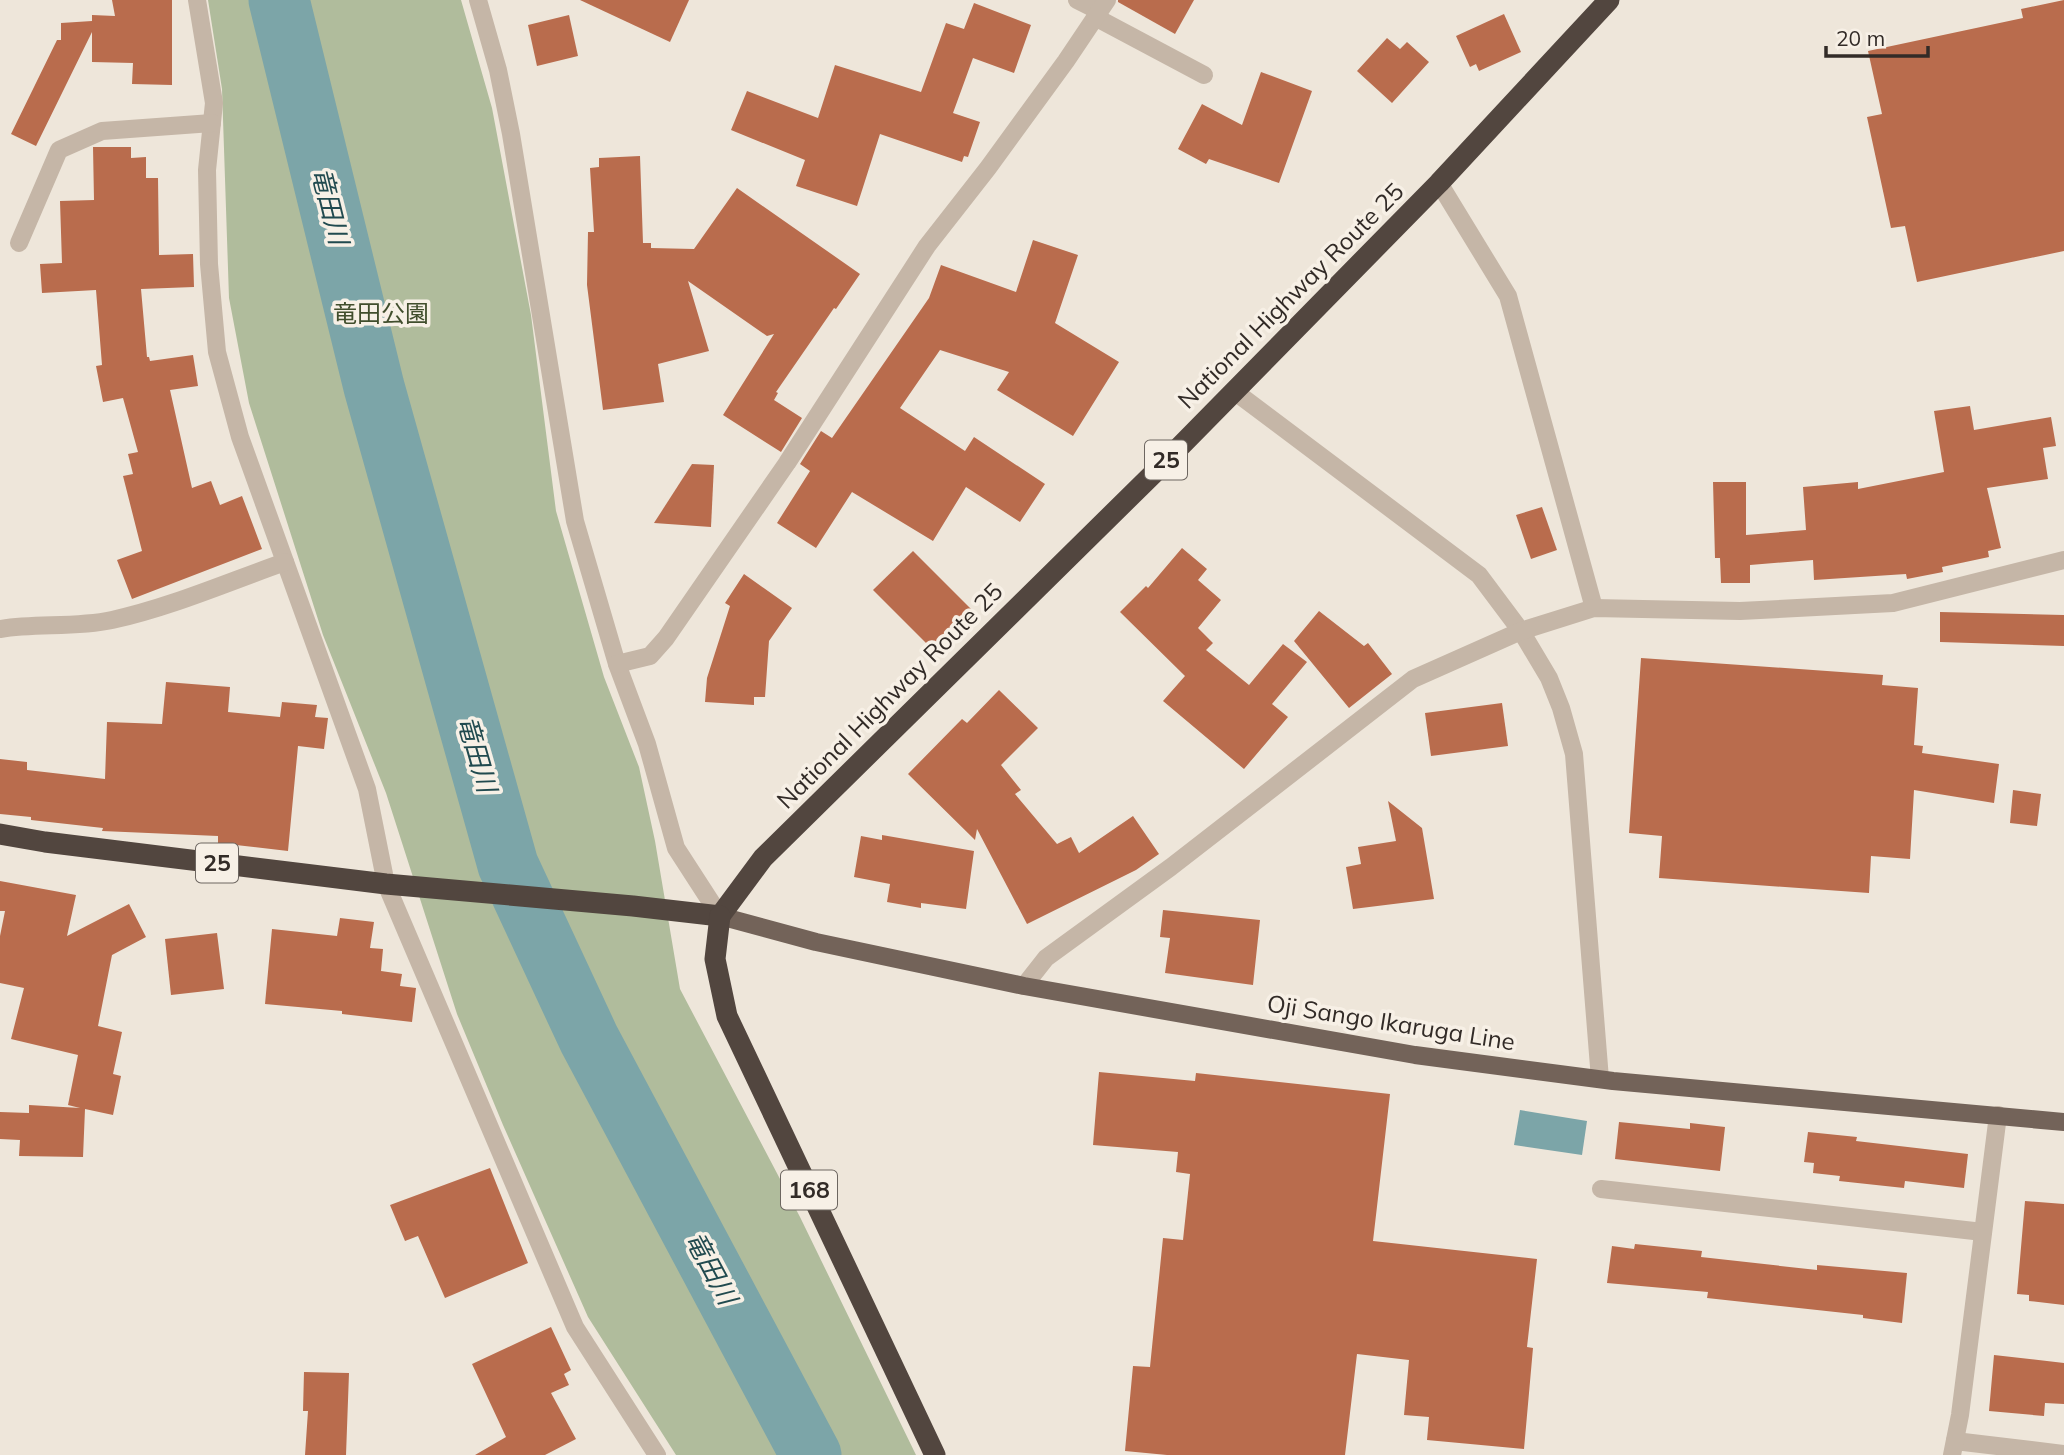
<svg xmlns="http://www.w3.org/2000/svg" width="2064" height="1455" font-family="Mulish,'Noto Sans JP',sans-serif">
	<rect width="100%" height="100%" fill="#eee6da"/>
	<path fill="#b0bc9c" d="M 208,0 L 461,0 L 492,108 L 531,315 L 556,511 L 604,677 L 639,767 L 655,841 L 680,989 L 800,1217 L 916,1455 L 676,1455 L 588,1317 L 503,1125 L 457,1014 L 386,793 L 323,635 L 249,403 L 229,298 L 222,89 Z"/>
	<path fill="#7ca5a8" d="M 1520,1110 L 1587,1121 L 1582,1155 L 1514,1145 Z"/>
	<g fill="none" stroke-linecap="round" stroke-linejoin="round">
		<path stroke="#7ca5a8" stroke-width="61" d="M 279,0 L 374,387 L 508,865 L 589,1039 L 811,1455"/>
	</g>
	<g fill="#b96c4d">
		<path d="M 112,0 L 172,0 L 172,85 L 132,84 L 133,63 L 92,62 L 92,32 L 36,146 L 11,134 L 57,40 L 61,40 L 61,23 L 92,21 L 92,15 L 115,16 Z"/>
		<path d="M 580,0 L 689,0 L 670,42 Z"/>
		<path d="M 1118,0 L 1194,0 L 1175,34 L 1118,2 Z"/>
		<path d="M 2064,0 L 2064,251 L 1917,282 L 1905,226 L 1891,228 L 1867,117 L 1882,114 L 1868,51 L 2023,18 L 2021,9 Z"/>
		<path d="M 974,3 L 1031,25 L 1014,73 L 973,58 L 953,113 L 980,122 L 968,157 L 964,156 L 962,162 L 880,134 L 857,206 L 796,186 L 805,160 L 731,130 L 747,91 L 818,118 L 835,65 L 921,92 L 946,23 L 964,29 Z"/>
		<path d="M 1504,14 L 1521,52 L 1479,71 L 1476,64 L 1470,67 L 1456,36 Z"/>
		<path d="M 569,15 L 578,56 L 537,66 L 528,25 Z"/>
		<path d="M 1387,38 L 1400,49 L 1407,42 L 1429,62 L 1392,103 L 1357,71 Z"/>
		<path d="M 1261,72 L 1312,91 L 1279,183 L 1209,159 L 1206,164 L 1178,149 L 1202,104 L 1242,125 Z"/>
		<path d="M 93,147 L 131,147 L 131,158 L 146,157 L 146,178 L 158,178 L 159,255 L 193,254 L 194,287 L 141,289 L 147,357 L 149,357 L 150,361 L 193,355 L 198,386 L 170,390 L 192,488 L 211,481 L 220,505 L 242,496 L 262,549 L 132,599 L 117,560 L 142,551 L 123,476 L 133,474 L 128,454 L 138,452 L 123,398 L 103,402 L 96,366 L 102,365 L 96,290 L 42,293 L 40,264 L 62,263 L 60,201 L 94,200 Z"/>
		<path d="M 640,156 L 643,243 L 651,243 L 651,248 L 694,249 L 737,188 L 860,274 L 836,309 L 834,308 L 776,392 L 778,393 L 774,400 L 802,418 L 781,452 L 723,415 L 774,334 L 767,336 L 688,281 L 709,351 L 658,364 L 664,402 L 603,410 L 587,285 L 588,232 L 594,232 L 590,168 L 599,167 L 599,158 Z"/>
		<path d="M 1033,240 L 1078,255 L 1055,323 L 1119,362 L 1073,436 L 997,390 L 1009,372 L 940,350 L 900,408 L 965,451 L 974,437 L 1045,484 L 1020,522 L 966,487 L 933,541 L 852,492 L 816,548 L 777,523 L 810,471 L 800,464 L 821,431 L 832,438 L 929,298 L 941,265 L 1016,292 Z"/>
		<path d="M 1970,406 L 1974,430 L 2051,417 L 2056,446 L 2043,448 L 2048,479 L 1987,488 L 2001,548 L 1988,551 L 1989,557 L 1942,567 L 1943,572 L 1907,579 L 1906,574 L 1814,580 L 1813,560 L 1750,565 L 1750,583 L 1721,583 L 1720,558 L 1715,558 L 1713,482 L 1746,482 L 1746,535 L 1806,530 L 1803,487 L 1858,482 L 1858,489 L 1944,472 L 1934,411 Z"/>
		<path d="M 692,464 L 714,465 L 711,527 L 654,523 Z"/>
		<path d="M 1542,507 L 1557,550 L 1531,559 L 1516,515 Z"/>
		<path d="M 1182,548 L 1207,569 L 1198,580 L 1221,600 L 1198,628 L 1213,643 L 1206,650 L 1249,685 L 1283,644 L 1307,662 L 1272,704 L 1288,717 L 1244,769 L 1163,701 L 1185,676 L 1120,612 L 1146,586 L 1148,588 Z"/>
		<path d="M 913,551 L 971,609 L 931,648 L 873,590 Z"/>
		<path d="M 744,574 L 792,608 L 769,641 L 765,697 L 754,697 L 754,705 L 705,702 L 707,678 L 730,606 L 725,603 Z"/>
		<path d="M 1319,611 L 1364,646 L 1368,643 L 1392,674 L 1349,708 L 1294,641 Z"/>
		<path d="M 1940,612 L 2064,615 L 2064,646 L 1940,642 Z"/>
		<path d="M 1641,658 L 1883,675 L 1882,685 L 1918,688 L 1914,745 L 1923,746 L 1922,753 L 1999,764 L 1994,803 L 1914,790 L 1910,859 L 1871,856 L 1869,893 L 1659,878 L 1662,836 L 1629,833 Z"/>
		<path d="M 166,682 L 230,687 L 228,712 L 280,717 L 282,702 L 317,705 L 315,717 L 328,718 L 324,749 L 298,746 L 288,851 L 218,843 L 218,836 L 102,831 L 103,828 L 31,820 L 31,817 L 0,814 L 0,759 L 27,762 L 27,770 L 105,779 L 107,722 L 162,724 Z"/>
		<path d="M 999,690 L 1038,728 L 1001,765 L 1021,790 L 1015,794 L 1057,844 L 1071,837 L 1079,853 L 1133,816 L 1159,854 L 1136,870 L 1027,924 L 977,829 L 975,840 L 908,774 L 962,719 L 967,723 Z"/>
		<path d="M 1502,703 L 1508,746 L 1431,756 L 1425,713 Z"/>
		<path d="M 2013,790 L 2041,794 L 2037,826 L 2010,823 Z"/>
		<path d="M 1388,801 L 1422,828 L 1434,899 L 1353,909 L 1346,867 L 1361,864 L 1358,847 L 1396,841 Z"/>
		<path d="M 882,835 L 974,851 L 966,909 L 921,903 L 921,908 L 887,902 L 890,884 L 854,877 L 861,836 L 882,840 Z"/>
		<path d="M 0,881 L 76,895 L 67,936 L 129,904 L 146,937 L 112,955 L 98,1026 L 122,1032 L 113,1074 L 121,1076 L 113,1115 L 85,1109 L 83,1157 L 19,1156 L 20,1140 L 0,1139 L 0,1112 L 29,1113 L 29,1105 L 80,1108 L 68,1105 L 78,1055 L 11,1039 L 24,988 L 0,983 L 0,936 L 5,911 L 0,911 Z"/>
		<path d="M 1163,910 L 1260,920 L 1253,985 L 1165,973 L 1170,938 L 1160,937 Z"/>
		<path d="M 340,918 L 374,922 L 370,948 L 383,949 L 381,971 L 402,974 L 400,986 L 416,988 L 412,1022 L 342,1014 L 342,1011 L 265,1004 L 272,929 L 337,936 Z"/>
		<path d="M 217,933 L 224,989 L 171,995 L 165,939 Z"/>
		<path d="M 1099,1072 L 1195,1081 L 1196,1073 L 1390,1094 L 1373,1241 L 1537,1259 L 1527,1347 L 1533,1348 L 1524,1449 L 1427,1440 L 1429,1417 L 1404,1415 L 1409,1360 L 1357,1354 L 1345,1455 L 1167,1455 L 1125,1451 L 1133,1366 L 1150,1367 L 1163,1238 L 1183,1240 L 1190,1174 L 1176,1172 L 1178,1152 L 1093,1145 Z"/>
		<path d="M 1619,1122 L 1690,1129 L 1690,1123 L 1725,1127 L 1720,1171 L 1615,1159 Z"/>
		<path d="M 1808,1132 L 1857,1137 L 1856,1141 L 1968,1154 L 1964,1188 L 1905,1181 L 1904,1188 L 1839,1181 L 1840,1176 L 1813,1173 L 1814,1163 L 1804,1162 Z"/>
		<path d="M 490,1168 L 528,1263 L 445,1298 L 418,1236 L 405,1241 L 390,1205 Z"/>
		<path d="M 2025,1201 L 2064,1204 L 2064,1305 L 2029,1301 L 2029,1295 L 2017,1294 Z"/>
		<path d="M 1635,1244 L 1702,1251 L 1701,1257 L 1817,1270 L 1817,1265 L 1907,1273 L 1902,1323 L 1863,1318 L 1863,1315 L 1707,1298 L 1708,1292 L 1607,1283 L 1612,1246 L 1634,1249 Z"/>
		<path d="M 551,1327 L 571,1370 L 564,1374 L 569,1385 L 551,1393 L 576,1439 L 545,1455 L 475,1455 L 506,1437 L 472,1364 Z"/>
		<path d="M 1994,1355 L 2064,1363 L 2064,1404 L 2045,1403 L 2044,1416 L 1989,1411 Z"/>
		<path d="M 304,1372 L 349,1373 L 346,1455 L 305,1455 L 308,1411 L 303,1411 Z"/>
	</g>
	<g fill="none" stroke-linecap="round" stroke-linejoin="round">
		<g stroke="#c5b6a7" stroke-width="18">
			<path d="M 197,0 L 214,103 L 207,170 L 209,264 L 217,352 L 240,437 L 367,789 L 386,884 L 575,1327 L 657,1455"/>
			<path d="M 478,0 L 498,70 L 511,134 L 575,521 L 617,664 L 647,744 L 676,848 L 720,916"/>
			<path d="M 1077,0 L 1099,11"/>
			<path d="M 1095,17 L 1204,75"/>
			<path d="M 1439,183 L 1508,296 L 1594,608"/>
			<path d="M 19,243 L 59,150 L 102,131 L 212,123"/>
			<path d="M 1234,391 L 1479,575 L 1521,631 L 1549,678 L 1561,708 L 1574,754 L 1600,1079"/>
			<path d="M 0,629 C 37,623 75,628 112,620 C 171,607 228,582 285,562"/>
			<path d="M 617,664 L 650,656 L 666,638 L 787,463 L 927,246 L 988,168 L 1066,61 L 1107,0"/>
			<path d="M 1024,986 L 1046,958 L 1171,867 L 1413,679 L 1521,631 L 1594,608 L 1740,611 L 1893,603 L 2064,560"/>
			<path d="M 1601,1189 L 1983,1232"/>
			<path d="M 1955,1441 L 2064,1454"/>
			<path d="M 1952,1455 L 1960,1415 L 1998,1115"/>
		</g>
		<path stroke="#736359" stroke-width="18" d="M 720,916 L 816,942 L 1024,986 L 1415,1055 L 1613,1081 L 2064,1122"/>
		<g stroke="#52463f" stroke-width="21">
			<path d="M 0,834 L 45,842 L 386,884 L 633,906 L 720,916"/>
			<path d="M 720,916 L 763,858 L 1153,474 L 1439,183 L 1609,0"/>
			<path d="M 720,916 L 715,959 L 727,1016 L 935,1455"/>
		</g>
	</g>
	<g text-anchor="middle" stroke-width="7" stroke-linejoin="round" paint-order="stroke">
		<g fill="#f7f0e6" stroke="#6d6660" stroke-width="2">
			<rect x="1145" y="440.5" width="42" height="39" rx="5"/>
			<rect x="196" y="843.5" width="42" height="39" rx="5"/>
			<rect x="781" y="1170.5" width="56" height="39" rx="5"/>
		</g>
		<g font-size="23" font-weight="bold" fill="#322b27">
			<text x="1166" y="468">25</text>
			<text x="217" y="871">25</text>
			<text x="809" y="1198">168</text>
		</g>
		<g font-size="24" fill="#322b27" stroke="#f7f0e6">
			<text transform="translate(1291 296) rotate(-45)" y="8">National Highway Route 25</text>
			<text transform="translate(890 696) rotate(-45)" y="8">National Highway Route 25</text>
			<text transform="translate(1391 1023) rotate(9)" y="8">Oji Sango Ikaruga Line</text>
		</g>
		<g font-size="24" fill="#414e2d" stroke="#f7f0e6">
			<text x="381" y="322">竜田公園</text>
		</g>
		<g font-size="26" font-style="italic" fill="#214a4f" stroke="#f7f0e6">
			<text transform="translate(330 206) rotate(76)" y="9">竜田川</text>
			<text transform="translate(477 754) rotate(74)" y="9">竜田川</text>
			<text transform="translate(711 1268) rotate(62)" y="9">竜田川</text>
		</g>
	</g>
	<path d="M1826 46v10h102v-10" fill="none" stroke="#322b27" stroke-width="3.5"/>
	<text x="1836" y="46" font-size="21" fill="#322b27" stroke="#f7f0e6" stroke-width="5" paint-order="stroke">20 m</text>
</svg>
